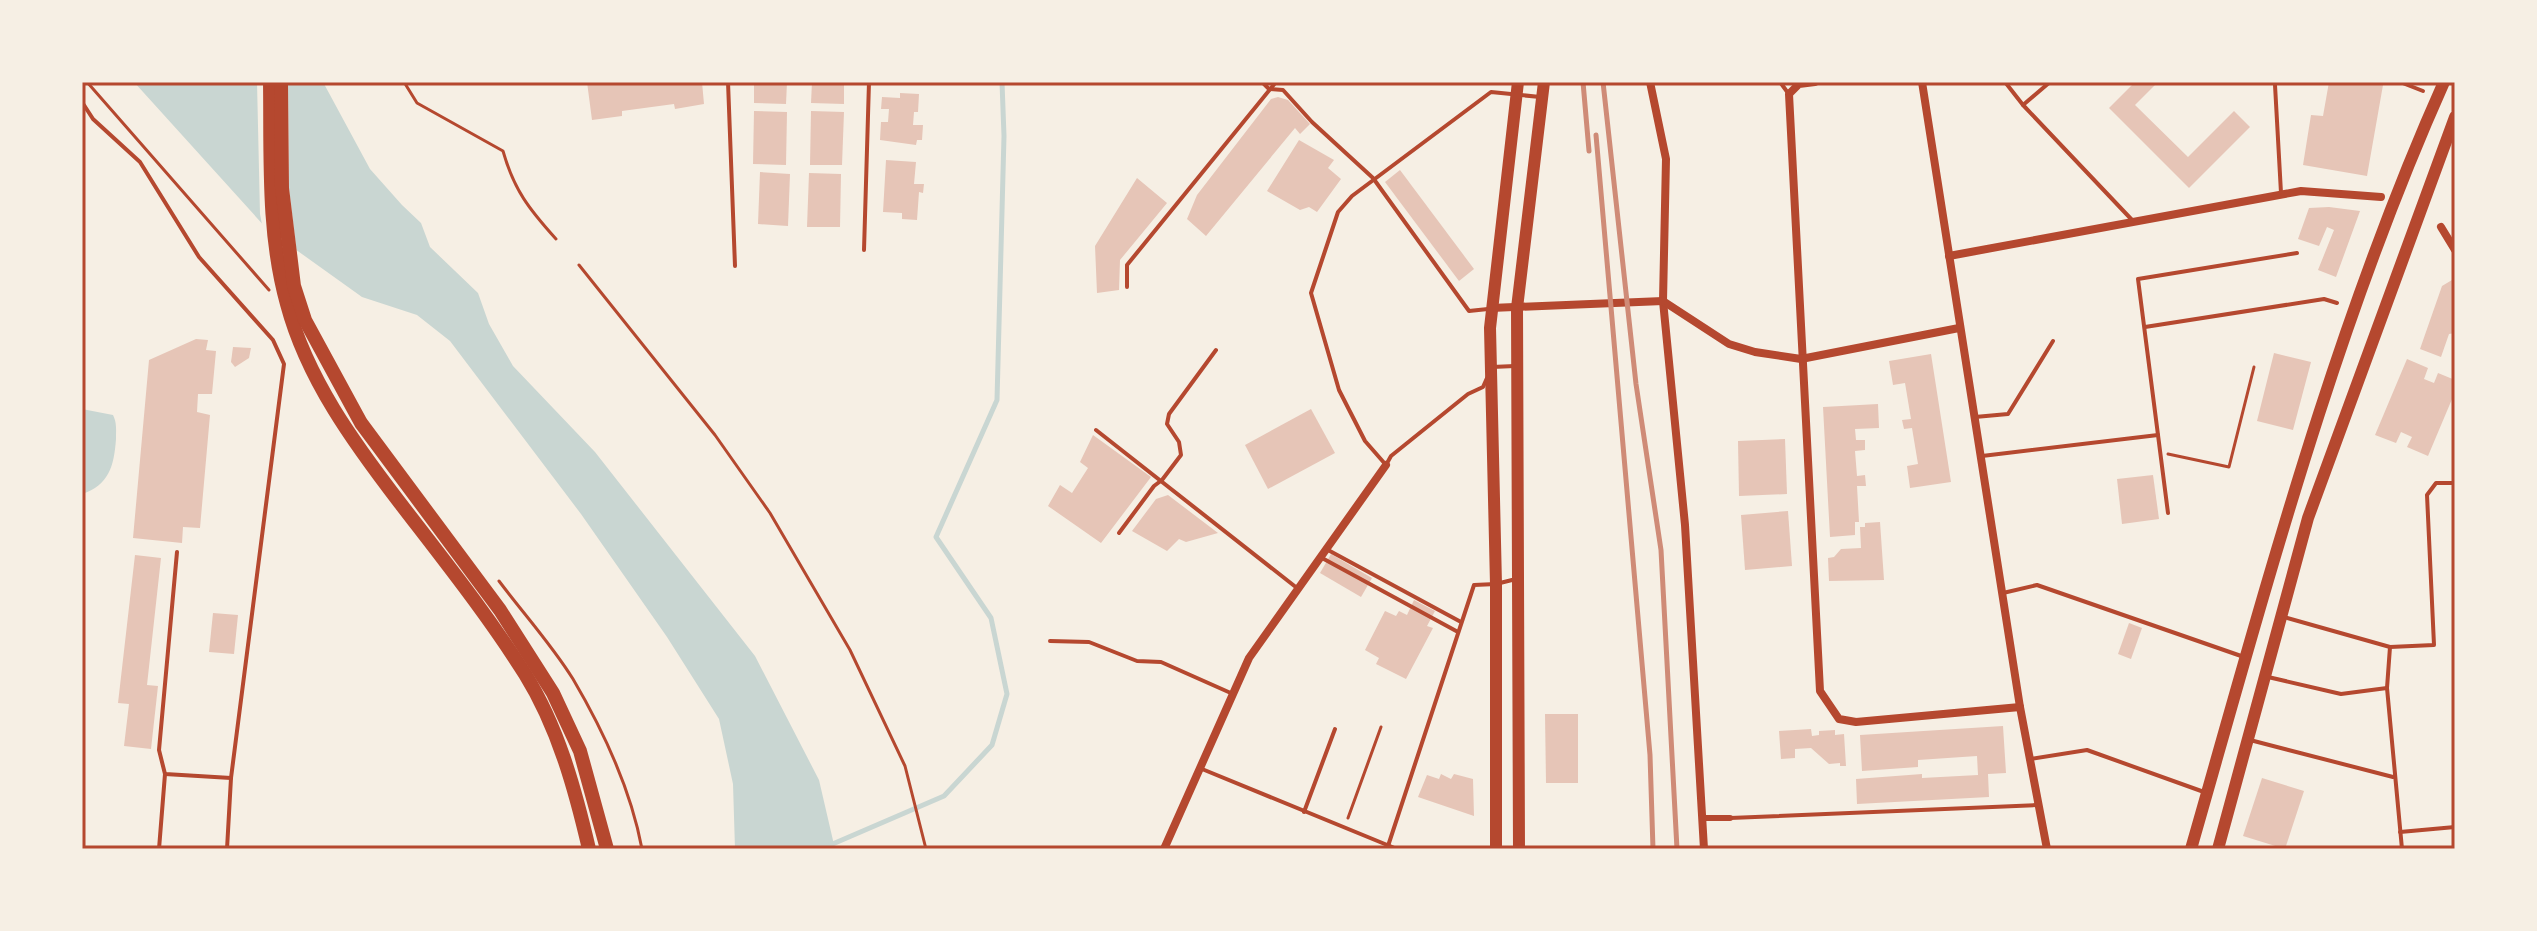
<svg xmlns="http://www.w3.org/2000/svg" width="2537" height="931" font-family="'Varela Round',sans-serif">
	<rect width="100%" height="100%" fill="#f6efe4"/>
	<g fill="#c9d6d2">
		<path d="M 134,82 L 323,82 L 370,169 L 402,205 L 421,223 L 430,247 L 478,293 L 489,324 L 513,366 L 595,452 L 755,656 L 819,780 L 835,849 L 735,849 L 733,784 L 719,719 L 667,637 L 581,514 L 450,341 L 417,315 L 362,297 L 267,229 Z"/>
		<path d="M 82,409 L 113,415 C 117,423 116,430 116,439 C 114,466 109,485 82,494 Z"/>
	</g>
	<path fill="#f6efe4" d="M 257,82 L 288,82 L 289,188 L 297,255 L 263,230 L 260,214 Z"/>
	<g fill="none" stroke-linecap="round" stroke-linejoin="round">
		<path stroke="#c9d6d2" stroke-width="5" d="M 821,849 L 944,796 L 992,745 L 1007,694 L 991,618 L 936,537 L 997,400 L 1004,136 L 1002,82"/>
	</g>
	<g fill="#e6c5b7">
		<path d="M 587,82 L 702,82 L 704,104 L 675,109 L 674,104 L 622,111 L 622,116 L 592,120 Z"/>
		<path d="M 754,82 L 787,82 L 786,104 L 754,103 Z"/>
		<path d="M 812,82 L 844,82 L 844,104 L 811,103 Z"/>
		<path d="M 2129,82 L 2158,82 L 2135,105 L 2188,157 L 2234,111 L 2250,127 L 2189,188 L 2109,108 L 2132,85 Z"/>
		<path d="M 2329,82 L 2383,85 L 2367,176 L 2303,165 L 2311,115 L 2323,116 Z"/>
		<path d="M 900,93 L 919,94 L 918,112 L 914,112 L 913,125 L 923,125 L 922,140 L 917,140 L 916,145 L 880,140 L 881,122 L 888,122 L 889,109 L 881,109 L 882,97 L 900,98 Z"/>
		<path d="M 1278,97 L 1288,100 L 1310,124 L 1300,134 L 1295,128 L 1206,236 L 1187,219 L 1197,195 L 1271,99 Z"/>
		<path d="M 754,111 L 787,112 L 786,165 L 753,164 Z"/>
		<path d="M 811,111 L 844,112 L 842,165 L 810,165 Z"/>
		<path d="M 1299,140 L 1334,160 L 1328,168 L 1341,179 L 1317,212 L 1309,207 L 1300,210 L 1267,191 Z"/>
		<path d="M 886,160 L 916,162 L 914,184 L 924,184 L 923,193 L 919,192 L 917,220 L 902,219 L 902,213 L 883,212 Z"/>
		<path d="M 1400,170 L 1474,269 L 1459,281 L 1385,182 Z"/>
		<path d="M 760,172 L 790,174 L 788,226 L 758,224 Z"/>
		<path d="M 809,173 L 841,174 L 840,227 L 807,227 Z"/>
		<path d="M 1137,178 L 1167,203 L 1120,260 L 1119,290 L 1097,293 L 1095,246 Z"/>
		<path d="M 2329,207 L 2360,211 L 2336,277 L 2318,270 L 2334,230 L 2327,227 L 2319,246 L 2298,239 L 2309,208 Z"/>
		<path d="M 2452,280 L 2455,286 L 2455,333 L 2449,334 L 2441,357 L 2420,349 L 2442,286 Z"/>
		<path d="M 196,339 L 208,340 L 206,350 L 216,351 L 212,394 L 198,394 L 197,412 L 210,415 L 200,528 L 183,527 L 182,543 L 133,538 L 149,360 Z"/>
		<path d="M 233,347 L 251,348 L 249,358 L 235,367 L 231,362 Z"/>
		<path d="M 2274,353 L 2311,362 L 2293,430 L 2257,421 Z"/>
		<path d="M 1931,354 L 1951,482 L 1910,488 L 1907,466 L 1918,464 L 1912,428 L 1904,429 L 1902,420 L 1911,419 L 1905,383 L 1893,385 L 1889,361 Z"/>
		<path d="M 2407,359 L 2428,368 L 2424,379 L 2434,383 L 2438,373 L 2455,380 L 2455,392 L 2428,456 L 2407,447 L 2412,437 L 2401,432 L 2396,443 L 2375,435 Z"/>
		<path d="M 1878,404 L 1879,428 L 1855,429 L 1856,440 L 1865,440 L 1865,450 L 1855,451 L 1857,476 L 1865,475 L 1866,486 L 1857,486 L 1859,522 L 1855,522 L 1855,535 L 1830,537 L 1823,407 Z"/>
		<path d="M 1311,409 L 1335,453 L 1268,489 L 1245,445 Z"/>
		<path d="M 1093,435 L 1151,477 L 1101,543 L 1048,506 L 1060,485 L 1072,493 L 1088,468 L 1080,462 Z"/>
		<path d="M 1785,439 L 1787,494 L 1739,496 L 1738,441 Z"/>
		<path d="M 2153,475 L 2159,519 L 2122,524 L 2117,479 Z"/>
		<path d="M 1168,495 L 1218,533 L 1186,542 L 1179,539 L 1167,551 L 1132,531 L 1156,499 Z"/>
		<path d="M 1788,511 L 1792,566 L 1745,570 L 1741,515 Z"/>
		<path d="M 1880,522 L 1884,580 L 1829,581 L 1828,558 L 1834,557 L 1841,549 L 1861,548 L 1860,527 L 1865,527 L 1865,523 Z"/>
		<path d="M 1331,554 L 1372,578 L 1361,597 L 1320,573 Z"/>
		<path d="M 135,555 L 161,558 L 147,685 L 158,686 L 151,749 L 124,746 L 129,704 L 118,703 Z"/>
		<path d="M 1414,600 L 1435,611 L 1427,626 L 1433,628 L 1406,679 L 1376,664 L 1379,658 L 1365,650 L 1385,611 L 1396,616 L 1399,611 L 1407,615 Z"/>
		<path d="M 213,613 L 238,615 L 234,654 L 209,652 Z"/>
		<path d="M 2129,623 L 2142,628 L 2131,659 L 2118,654 Z"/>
		<path d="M 1545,714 L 1578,714 L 1578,783 L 1546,783 Z"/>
		<path d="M 2003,726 L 2006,773 L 1988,774 L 1989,797 L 1857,804 L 1856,779 L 1922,774 L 1922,778 L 1978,775 L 1977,756 L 1918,760 L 1918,767 L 1862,771 L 1860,735 Z"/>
		<path d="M 1811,729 L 1812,736 L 1819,735 L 1819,731 L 1835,730 L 1835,735 L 1844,734 L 1846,766 L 1840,766 L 1840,763 L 1829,764 L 1811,748 L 1795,749 L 1795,758 L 1781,759 L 1779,731 Z"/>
		<path d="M 1441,774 L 1451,779 L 1454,774 L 1473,779 L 1474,816 L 1418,797 L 1427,775 L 1439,779 Z"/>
		<path d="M 2262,778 L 2304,791 L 2285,849 L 2243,836 Z"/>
	</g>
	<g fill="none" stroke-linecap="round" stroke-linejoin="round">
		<g stroke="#b5482f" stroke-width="3">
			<path d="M 87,82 L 269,290"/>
			<path d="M 404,82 L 417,103 L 503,151 C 514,190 529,209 556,239"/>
			<path d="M 579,265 L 715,435 L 770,513 L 850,650 L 905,766 L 926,849"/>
			<path d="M 2168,454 L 2229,467 L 2254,367"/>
			<path d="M 499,581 C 523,613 552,645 573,679 C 603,730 631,790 642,849"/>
			<path d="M 1348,818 L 1381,727"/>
		</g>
		<g stroke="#b5482f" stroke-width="4">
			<path d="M 728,82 L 735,266"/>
			<path d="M 1262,82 L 1269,89 L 1283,90 L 1312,122 L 1373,178 L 1469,311 L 1488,309"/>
			<path d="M 1780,82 L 1788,93"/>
			<path d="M 2005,82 L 2023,105 L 2133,221"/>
			<path d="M 2400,82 L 2423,91"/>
			<path d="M 2275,85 L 2281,193"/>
			<path d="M 82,102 L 93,119 L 140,162 L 199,257 L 273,340 L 284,364 L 231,778 L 227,849"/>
			<path d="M 2023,105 L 2050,82"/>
			<path d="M 864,250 L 869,82"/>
			<path d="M 1127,287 L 1127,265 L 1276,82"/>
			<path d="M 2145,327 L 2324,299 L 2337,303"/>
			<path d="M 1492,367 L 1515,366"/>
			<path d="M 1487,378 L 1483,387 L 1468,394 L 1391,456 L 1386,465 L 1365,441 L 1339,390 L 1311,293 L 1338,212 L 1352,196 L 1491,92 L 1540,97"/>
			<path d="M 1975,417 L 2008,414 L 2053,341"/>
			<path d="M 1096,430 L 1297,588"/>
			<path d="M 1982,456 L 2158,435"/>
			<path d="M 2168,513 L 2138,279 L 2297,253"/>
			<path d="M 1119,533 L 1154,486 L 1162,480 L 1181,455 L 1179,442 L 1167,424 L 1169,414 L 1216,350"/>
			<path d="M 1328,550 L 1461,622"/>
			<path d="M 177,552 L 159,750 L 165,774 L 231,778"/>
			<path d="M 1322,558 L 1458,632"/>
			<path d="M 2003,593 L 2037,585 L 2244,657"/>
			<path d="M 2284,617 L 2390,647 L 2434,645 L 2427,495 L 2436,483 L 2455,483"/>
			<path d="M 1050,641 L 1089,642 L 1137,661 L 1161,662 L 1233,694"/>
			<path d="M 2390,647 L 2387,688 L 2402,849"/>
			<path d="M 2268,677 L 2341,694 L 2387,688"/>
			<path d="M 2250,740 L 2393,777"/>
			<path d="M 2030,759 L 2087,750 L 2204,792"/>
			<path d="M 1202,769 L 1397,849"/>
			<path d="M 1304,812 L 1335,729"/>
			<path d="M 1730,818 L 2037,805"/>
			<path d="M 2400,832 L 2455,827"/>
			<path d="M 1388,846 L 1474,585 L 1496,584 L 1516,579"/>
			<path d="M 159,849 L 165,774"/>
		</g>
		<path stroke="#b5482f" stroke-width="6" d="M 1703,818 L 1730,818"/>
		<g stroke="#b5482f" stroke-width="8">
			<path d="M 1650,82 L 1666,159 L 1663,301 L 1685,525 L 1704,849"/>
			<path d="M 1815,82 L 1799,84 L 1789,94 L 1820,691 L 1839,719 L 1856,722 L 2020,707"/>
			<path d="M 1922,82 L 2020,707 L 2047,849"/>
			<path d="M 2441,227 L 2455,250"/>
			<path d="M 1949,256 L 2301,191 L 2381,197"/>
			<path d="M 1663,301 L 1729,344 L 1755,352 L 1801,359 L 1959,328"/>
			<path d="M 1491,308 L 1663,301"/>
			<path d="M 1164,849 L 1249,658 L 1386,465"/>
		</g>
		<g stroke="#b5482f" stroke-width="12">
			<path d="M 1496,849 L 1496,584 L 1490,328 L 1518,82"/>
			<path d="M 1519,849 L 1517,308 L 1544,82"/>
			<path d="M 2191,849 C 2265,591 2334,328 2444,82"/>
			<path d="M 2218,849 L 2308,518 L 2455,117"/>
		</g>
		<g stroke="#b5482f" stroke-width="14">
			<path d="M 270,82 C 271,156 267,233 287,304 C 307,379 354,443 400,503 C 443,559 487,614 525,674 C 558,727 575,789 589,849"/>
			<path d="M 281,82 L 282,188 L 294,286 L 305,320 L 361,423 L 500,610 L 553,693 L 580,751 L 607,849"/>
		</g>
		<g stroke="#cf8b77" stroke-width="5">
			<path d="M 1583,82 L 1589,151"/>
			<path d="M 1603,82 L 1636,384 L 1661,550 L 1677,849"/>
			<path d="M 1596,135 L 1650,755 L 1653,849"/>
		</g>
	</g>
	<rect width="2537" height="931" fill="none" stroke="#f6efe4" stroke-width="168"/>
	<rect x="84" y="84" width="2369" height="763" fill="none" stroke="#b5482f" stroke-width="3"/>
</svg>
